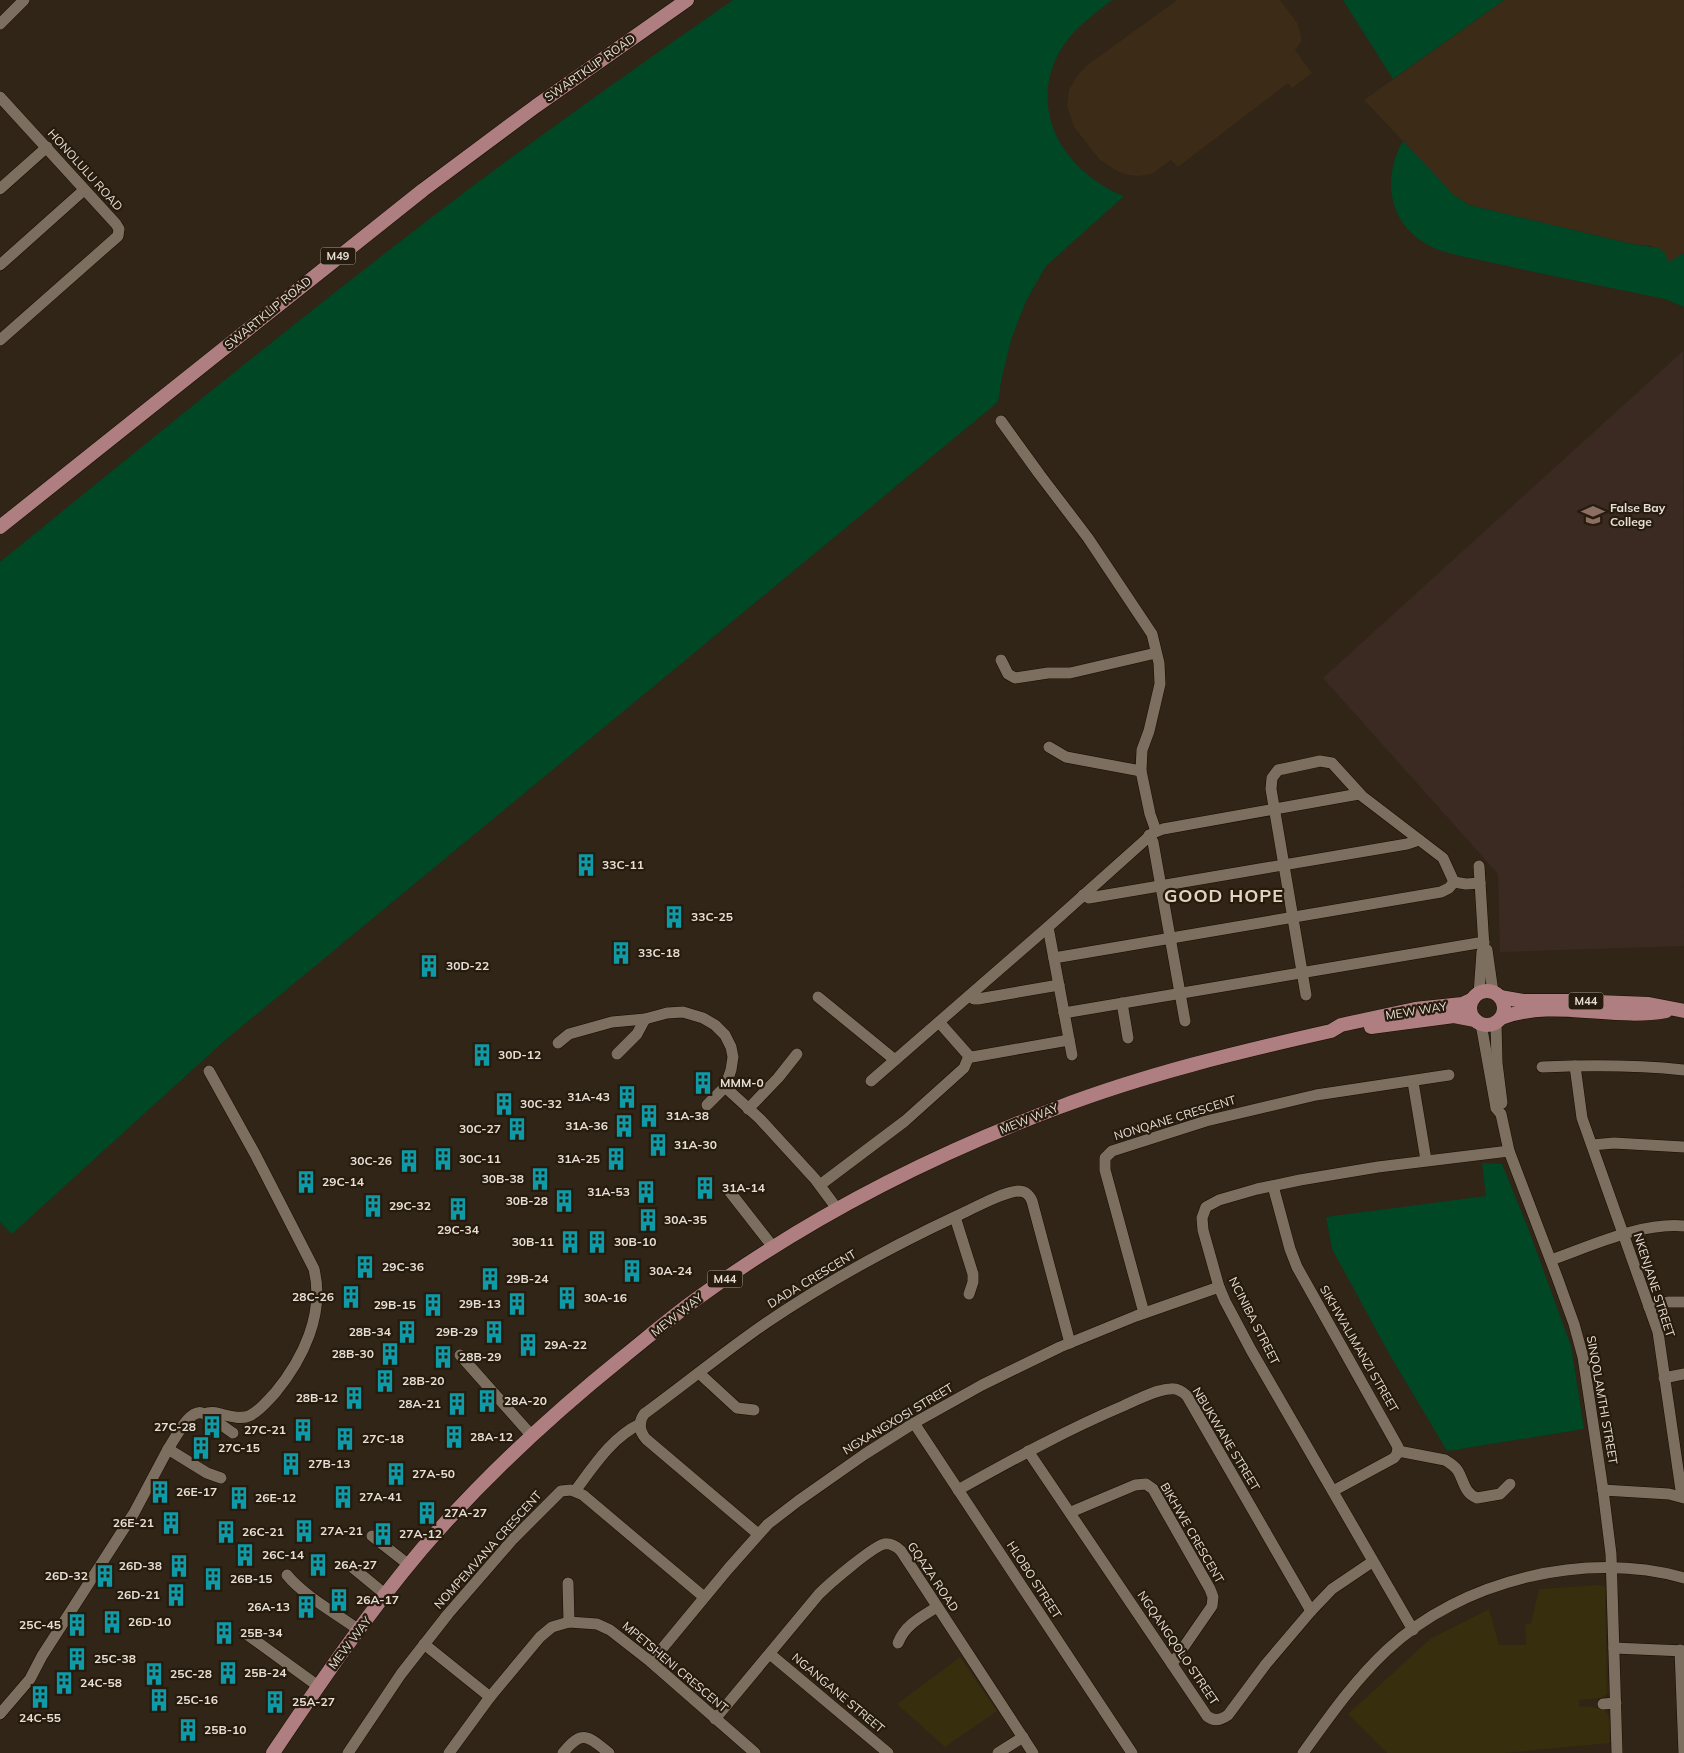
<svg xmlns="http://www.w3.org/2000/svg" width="1684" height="1753" font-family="Mulish,sans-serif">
	<rect width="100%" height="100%" fill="#302516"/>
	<g fill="#3b2b17">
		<path d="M 1177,0 L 1280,0 L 1298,24 L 1301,37 L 1301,42 L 1295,50 L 1312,73 L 1292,88 L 1288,83 L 1178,167 L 1171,160 L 1152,174 L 1138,176 L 1129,175 L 1119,172 L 1100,160 L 1074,127 L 1067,106 L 1069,90 L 1075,79 L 1086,66 Z"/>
		<path d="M 1504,0 L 1684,0 L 1684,253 L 1669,263 L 1664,252 L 1651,246 L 1632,244 L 1469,205 L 1454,195 L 1364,100 Z"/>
	</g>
	<path fill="#3b2a21" d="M 1683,351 L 1684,946 L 1500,952 L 1498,874 L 1323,678 Z"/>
	<g fill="#004726">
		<path d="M 733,0 L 1112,0 C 1093,15 1072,30 1060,51 C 1026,112 1066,173 1124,196 L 1046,266 L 1026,301 L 1011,340 L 1001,381 L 998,402 L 223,1042 L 12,1234 L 0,1222 L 0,562 C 143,446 286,329 432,217 C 530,142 631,71 733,0 Z"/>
		<path d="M 1343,0 L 1504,0 L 1393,79 Z"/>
		<path d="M 1403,141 L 1454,195 L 1469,205 L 1632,244 L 1659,248 L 1664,252 L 1669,262 L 1684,253 L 1684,307 L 1665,299 C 1606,287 1547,275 1489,262 C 1467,257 1442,254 1423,242 C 1387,219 1383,176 1403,141 Z"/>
		<path d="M 1482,1163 L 1502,1164 L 1528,1228 L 1571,1346 L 1584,1429 L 1447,1451 L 1391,1357 L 1332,1249 L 1326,1217 L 1486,1196 Z"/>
	</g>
	<g fill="#362e0d">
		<path d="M 1599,1585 L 1605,1587 L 1607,1694 L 1601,1698 L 1579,1700 L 1579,1706 C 1614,1708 1609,1711 1610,1743 L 1504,1753 L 1387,1753 L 1348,1714 L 1430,1639 L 1489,1609 L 1499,1645 L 1526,1645 L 1525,1625 L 1531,1623 L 1539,1589 Z"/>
		<path d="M 960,1657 L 997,1711 L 945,1747 L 897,1704 Z"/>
	</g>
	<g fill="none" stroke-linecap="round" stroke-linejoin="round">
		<defs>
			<g id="minor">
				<path d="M 0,24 L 24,0"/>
				<path d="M 0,97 L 116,224 L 119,229 L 118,236 L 0,340"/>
				<path d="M 0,189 L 47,147"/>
				<path d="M 0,265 L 84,190"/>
				<path d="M 1001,421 L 1040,475 L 1088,538 L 1152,634 L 1159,663 L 1160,684 L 1149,731 L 1142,750 L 1141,771 L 1150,814 L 1156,831"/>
				<path d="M 1001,660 L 1008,674 L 1015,678 L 1048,673 L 1070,673 L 1156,653"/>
				<path d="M 1049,747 L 1066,757 L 1141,771"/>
				<path d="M 1149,835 L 1153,842 L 1185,1021"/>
				<path d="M 1083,895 L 1089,898 L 1407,844 L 1419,840"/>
				<path d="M 1048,927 L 1072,1055"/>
				<path d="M 1487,950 L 1493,992"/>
				<path d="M 1054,958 L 1441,892 L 1449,888 L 1454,882"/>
				<path d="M 1479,994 L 1482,952 L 1484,947 L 1479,866"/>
				<path d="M 1306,995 L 1271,789 L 1272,778 L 1278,770 L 1320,761 L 1332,763 L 1362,796 L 1443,858 L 1454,882 L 1466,884 L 1480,883"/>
				<path d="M 969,996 L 974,999 L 978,999 L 1059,985"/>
				<path d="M 818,997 L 895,1060"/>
				<path d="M 1122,1003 L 1128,1038"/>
				<path d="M 1064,1013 L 1484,942"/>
				<path d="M 939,1022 L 969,1056 L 972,1057 L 1069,1040"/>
				<path d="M 1496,1023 L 1497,1063 L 1502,1103"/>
				<path d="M 1481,1024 L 1495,1102 L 1496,1108 L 1501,1114 L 1509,1151 L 1557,1277 L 1574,1324 L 1583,1357 L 1603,1490 L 1611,1554 L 1617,1753"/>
				<path d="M 558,1043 L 569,1034 L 612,1022 L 645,1019 L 667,1013 L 683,1012 L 703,1018 L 715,1025 L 725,1035 L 731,1047 L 733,1057 L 731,1070 L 725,1087 L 707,1105"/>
				<path d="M 617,1054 L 637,1034 L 645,1019"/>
				<path d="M 1575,1066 L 1582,1118 L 1658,1332 L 1682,1497"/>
				<path d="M 1542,1067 C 1589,1065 1637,1065 1684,1070"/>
				<path d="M 871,1081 L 1048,927 L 1153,833 L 1163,829 L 1359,794"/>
				<path d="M 1413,1082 L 1426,1160"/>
				<path d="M 725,1087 L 760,1119 L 815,1179 L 838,1210"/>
				<path d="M 748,1109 L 778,1078 L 797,1054"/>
				<path d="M 1592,1145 L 1614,1143 L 1684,1147"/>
				<path d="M 820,1185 L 905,1121 L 964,1068 L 969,1056"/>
				<path d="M 1273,1186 L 1290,1249 L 1297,1267 L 1398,1447 L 1397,1454 L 1394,1458 L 1333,1491"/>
				<path d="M 730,1192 L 773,1247"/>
				<path d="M 955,1217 L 973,1274 L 973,1282 L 969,1294"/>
				<path d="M 1551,1260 C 1591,1246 1641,1222 1684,1226"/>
				<path d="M 1649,1307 L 1668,1302 L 1684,1302"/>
				<path d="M 1144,1313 L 1105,1170 L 1105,1158 L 1112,1151 L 1206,1121 L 1316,1095 L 1449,1075"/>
				<path d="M 460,1355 L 532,1436"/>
				<path d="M 699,1373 L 737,1408 L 754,1410"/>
				<path d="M 1664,1378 L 1684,1374"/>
				<path d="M 205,1414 C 215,1408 233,1422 249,1416 C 260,1411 267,1401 275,1393 C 303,1359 325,1314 314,1269 L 255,1154 L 209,1071"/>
				<path d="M 914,1423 L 1132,1753"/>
				<path d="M 168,1449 C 175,1439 189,1409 202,1413 C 211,1416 225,1428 233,1433"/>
				<path d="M 1028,1451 L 1207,1716 C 1214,1722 1221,1720 1228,1715 L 1266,1664 L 1311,1611 L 1332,1589 L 1372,1562"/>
				<path d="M 1398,1451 L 1445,1460 C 1450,1463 1455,1466 1458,1471 C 1464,1481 1464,1493 1477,1498 L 1500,1494 L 1510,1484"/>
				<path d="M 958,1490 C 1012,1460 1066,1430 1123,1406 C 1137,1400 1154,1390 1170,1389 C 1177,1388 1182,1391 1187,1396 L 1311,1611"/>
				<path d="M 1603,1490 L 1669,1494 L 1684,1498"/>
				<path d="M 575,1491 C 593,1467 612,1437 640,1424"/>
				<path d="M 1071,1512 L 1135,1485 L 1146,1484 L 1153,1489 L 1210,1589 L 1213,1597 L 1212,1606 L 1172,1664"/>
				<path d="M 758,1534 L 646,1439 C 639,1431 638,1423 644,1414 C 685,1384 724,1352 766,1323 C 828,1281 894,1245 961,1214 C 976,1207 1003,1192 1018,1191 C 1025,1191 1029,1194 1032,1201 L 1070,1343"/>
				<path d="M 372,1536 L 409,1565"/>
				<path d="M 352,1567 L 386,1595"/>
				<path d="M 287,1575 C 304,1596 337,1614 359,1630"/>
				<path d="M 568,1583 L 569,1622"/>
				<path d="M 1413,1630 L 1251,1350 L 1225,1301 L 1219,1287 L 1203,1230 L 1202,1218 L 1206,1207 L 1219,1200 L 1257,1189 L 1300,1180 L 1378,1167 L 1509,1151"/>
				<path d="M 245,1633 L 318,1686"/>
				<path d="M 898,1643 C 905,1625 921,1617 937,1607"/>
				<path d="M 424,1644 L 490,1697"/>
				<path d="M 1614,1648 L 1684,1651"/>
				<path d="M 1680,1650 L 1684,1753"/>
				<path d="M 770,1654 L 888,1753"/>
				<path d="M 651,1662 L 728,1569 L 768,1524 L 798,1501 L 865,1454 L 914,1423 L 982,1385 L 1060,1347 L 1136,1316 L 1219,1287"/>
				<path d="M 1603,1704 L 1616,1703"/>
				<path d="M 0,1714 L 30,1679 L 42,1656 L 134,1513 L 168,1449 L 207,1473 L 221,1478"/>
				<path d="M 715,1719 L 819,1594 C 829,1584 872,1547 884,1544 C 891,1543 896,1546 901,1551 L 1033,1753"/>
				<path d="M 348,1753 L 401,1674 L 448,1614 L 513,1539 L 561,1491 L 571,1490 L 583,1495 L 704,1597"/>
				<path d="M 449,1753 L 490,1697 L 540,1637 L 552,1627 L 569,1622 L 597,1624 L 610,1630 L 651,1662 L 755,1753"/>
				<path d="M 563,1753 C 582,1729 588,1736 609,1753"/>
				<path d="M 998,1753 L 1023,1737"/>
				<path d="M 1303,1753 C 1329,1717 1354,1681 1387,1650 C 1461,1580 1586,1550 1684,1578"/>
			</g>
			<g id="major">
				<path d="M 0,527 L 423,190 L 536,106 L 687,0"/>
				<circle cx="1487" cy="1008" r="17"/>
				<path d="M 1500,997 L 1523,1001 L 1572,1001 L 1649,1004 L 1684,1011"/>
				<path d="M 1501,1018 C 1553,998 1613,1021 1666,1011"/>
				<path d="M 1371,1027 L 1454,1016 L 1475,1020"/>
				<path d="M 273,1753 C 320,1683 367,1614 421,1550 C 482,1479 550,1416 622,1358 C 647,1338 670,1318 695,1300 C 805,1220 929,1156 1057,1108 C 1146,1074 1238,1052 1331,1031 L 1341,1025 L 1415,1009 L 1462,1004 L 1473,999"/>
			</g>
		</defs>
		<use href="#minor" stroke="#180d02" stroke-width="12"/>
		<use href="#major" stroke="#180d02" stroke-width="15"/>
		<use href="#minor" stroke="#7d6f5f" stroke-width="11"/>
		<use href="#major" stroke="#af7e81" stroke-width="14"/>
	</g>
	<defs>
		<symbol id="school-bare" viewBox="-9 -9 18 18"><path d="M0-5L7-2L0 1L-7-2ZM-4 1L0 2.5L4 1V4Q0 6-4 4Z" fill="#8d6e63" stroke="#261b0d" stroke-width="2.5" paint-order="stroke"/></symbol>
		<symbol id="building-bare" viewBox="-9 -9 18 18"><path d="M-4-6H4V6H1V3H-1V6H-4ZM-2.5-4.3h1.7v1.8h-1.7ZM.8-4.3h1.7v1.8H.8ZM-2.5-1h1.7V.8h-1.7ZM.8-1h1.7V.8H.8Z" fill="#0f9aa8" stroke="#261b0d" stroke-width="2.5" paint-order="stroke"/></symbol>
	</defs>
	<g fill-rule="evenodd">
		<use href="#school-bare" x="1577" y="499" width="32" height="32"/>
		<use href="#building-bare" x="570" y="849" width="32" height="32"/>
		<use href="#building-bare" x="658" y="901" width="32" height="32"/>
		<use href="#building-bare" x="605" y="937" width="32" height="32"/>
		<use href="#building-bare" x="413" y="950" width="32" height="32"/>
		<use href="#building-bare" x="466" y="1039" width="32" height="32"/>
		<use href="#building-bare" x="687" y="1067" width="32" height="32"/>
		<use href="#building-bare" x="611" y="1081" width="32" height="32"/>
		<use href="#building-bare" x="488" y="1088" width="32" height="32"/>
		<use href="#building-bare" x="633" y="1100" width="32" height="32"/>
		<use href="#building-bare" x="608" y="1110" width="32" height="32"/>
		<use href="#building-bare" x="501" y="1113" width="32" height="32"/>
		<use href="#building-bare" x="642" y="1129" width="32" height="32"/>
		<use href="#building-bare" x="427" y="1143" width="32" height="32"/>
		<use href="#building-bare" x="600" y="1143" width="32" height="32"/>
		<use href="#building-bare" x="393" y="1145" width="32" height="32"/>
		<use href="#building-bare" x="524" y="1163" width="32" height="32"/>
		<use href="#building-bare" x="290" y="1166" width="32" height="32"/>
		<use href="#building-bare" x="689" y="1172" width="32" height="32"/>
		<use href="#building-bare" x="630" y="1176" width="32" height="32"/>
		<use href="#building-bare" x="548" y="1185" width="32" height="32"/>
		<use href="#building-bare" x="357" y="1190" width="32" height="32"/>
		<use href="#building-bare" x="442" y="1193" width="32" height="32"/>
		<use href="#building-bare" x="632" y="1204" width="32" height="32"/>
		<use href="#building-bare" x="554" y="1226" width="32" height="32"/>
		<use href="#building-bare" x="581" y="1226" width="32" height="32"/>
		<use href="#building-bare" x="349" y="1251" width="32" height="32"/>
		<use href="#building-bare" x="616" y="1255" width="32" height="32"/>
		<use href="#building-bare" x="474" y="1263" width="32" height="32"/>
		<use href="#building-bare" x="335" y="1281" width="32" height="32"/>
		<use href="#building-bare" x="551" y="1282" width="32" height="32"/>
		<use href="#building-bare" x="501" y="1288" width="32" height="32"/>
		<use href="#building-bare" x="417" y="1289" width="32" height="32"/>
		<use href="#building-bare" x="391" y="1316" width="32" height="32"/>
		<use href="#building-bare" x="478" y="1316" width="32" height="32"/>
		<use href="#building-bare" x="512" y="1329" width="32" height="32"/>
		<use href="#building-bare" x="374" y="1338" width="32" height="32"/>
		<use href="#building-bare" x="427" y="1341" width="32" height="32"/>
		<use href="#building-bare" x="369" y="1365" width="32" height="32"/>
		<use href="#building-bare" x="338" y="1382" width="32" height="32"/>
		<use href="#building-bare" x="471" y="1385" width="32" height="32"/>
		<use href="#building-bare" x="441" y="1388" width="32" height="32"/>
		<use href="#building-bare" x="196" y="1411" width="32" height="32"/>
		<use href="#building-bare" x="287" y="1414" width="32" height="32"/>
		<use href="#building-bare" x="438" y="1421" width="32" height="32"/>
		<use href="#building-bare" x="329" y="1423" width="32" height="32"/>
		<use href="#building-bare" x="185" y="1432" width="32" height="32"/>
		<use href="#building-bare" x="275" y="1448" width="32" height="32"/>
		<use href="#building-bare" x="380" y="1458" width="32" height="32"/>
		<use href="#building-bare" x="144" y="1476" width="32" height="32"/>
		<use href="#building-bare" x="327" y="1481" width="32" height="32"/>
		<use href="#building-bare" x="223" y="1482" width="32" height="32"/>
		<use href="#building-bare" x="411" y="1497" width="32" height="32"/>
		<use href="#building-bare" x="155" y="1507" width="32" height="32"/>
		<use href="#building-bare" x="288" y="1515" width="32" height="32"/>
		<use href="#building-bare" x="210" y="1516" width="32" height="32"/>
		<use href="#building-bare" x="367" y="1518" width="32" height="32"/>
		<use href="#building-bare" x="229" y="1539" width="32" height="32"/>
		<use href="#building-bare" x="302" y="1549" width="32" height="32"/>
		<use href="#building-bare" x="163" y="1550" width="32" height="32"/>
		<use href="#building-bare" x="89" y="1560" width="32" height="32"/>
		<use href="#building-bare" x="197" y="1563" width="32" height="32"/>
		<use href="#building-bare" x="160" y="1579" width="32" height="32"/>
		<use href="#building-bare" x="323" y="1584" width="32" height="32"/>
		<use href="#building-bare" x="290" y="1591" width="32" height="32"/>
		<use href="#building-bare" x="96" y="1606" width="32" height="32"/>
		<use href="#building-bare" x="61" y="1609" width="32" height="32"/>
		<use href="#building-bare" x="208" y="1617" width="32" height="32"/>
		<use href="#building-bare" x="61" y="1643" width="32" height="32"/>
		<use href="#building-bare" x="212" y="1657" width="32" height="32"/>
		<use href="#building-bare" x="138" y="1658" width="32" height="32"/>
		<use href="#building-bare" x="48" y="1667" width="32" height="32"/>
		<use href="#building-bare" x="24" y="1681" width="32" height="32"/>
		<use href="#building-bare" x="143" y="1684" width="32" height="32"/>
		<use href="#building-bare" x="259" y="1686" width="32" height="32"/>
		<use href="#building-bare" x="172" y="1714" width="32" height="32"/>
	</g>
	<g text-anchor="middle" stroke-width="4.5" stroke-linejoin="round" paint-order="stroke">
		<g fill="#261b0d" stroke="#ada49a" stroke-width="1">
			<rect x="320.5" y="247.5" width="35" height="17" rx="4"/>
			<rect x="1568.5" y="992.5" width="35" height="17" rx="4"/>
			<rect x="707.5" y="1270.5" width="35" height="17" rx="4"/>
		</g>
		<g font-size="11" font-weight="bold" fill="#e7dfd6">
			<text x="338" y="260">M49</text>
			<text x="1586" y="1005">M44</text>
			<text x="725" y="1283">M44</text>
		</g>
		<g font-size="12" fill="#e7dfd6" stroke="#261b0d">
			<text transform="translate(590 68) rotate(-35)" y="4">SWARTKLIP ROAD</text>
			<text transform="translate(85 170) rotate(48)" y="4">HONOLULU ROAD</text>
			<text transform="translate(268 313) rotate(-39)" y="4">SWARTKLIP ROAD</text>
			<text transform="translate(1416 1011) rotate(-9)" y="4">MEW WAY</text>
			<text transform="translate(1175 1118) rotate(-17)" y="4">NONQANE CRESCENT</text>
			<text transform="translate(1029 1119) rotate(-22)" y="4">MEW WAY</text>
			<text transform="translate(812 1279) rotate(-31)" y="4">DADA CRESCENT</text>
			<text transform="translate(1654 1285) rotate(72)" y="4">NKENJANE STREET</text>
			<text transform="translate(677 1315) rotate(-38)" y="4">MEW WAY</text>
			<text transform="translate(1254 1321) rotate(63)" y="4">NCINIBA STREET</text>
			<text transform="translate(1359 1349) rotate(60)" y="4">SIKHWALIMANZI STREET</text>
			<text transform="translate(1602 1400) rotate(80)" y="4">SINQOLAMTHI STREET</text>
			<text transform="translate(898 1419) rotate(-31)" y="4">NGXANGXOSI STREET</text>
			<text transform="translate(1226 1439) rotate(59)" y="4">NBUKWANE STREET</text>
			<text transform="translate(1192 1533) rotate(60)" y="4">BIKHWE CRESCENT</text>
			<text transform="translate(488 1550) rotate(-48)" y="4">NOMPEMVANA CRESCENT</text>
			<text transform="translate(933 1577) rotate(56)" y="4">GQAZA ROAD</text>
			<text transform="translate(1034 1580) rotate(57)" y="4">HLOBO STREET</text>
			<text transform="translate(350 1643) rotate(-53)" y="4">MEW WAY</text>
			<text transform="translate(1178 1648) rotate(56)" y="4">NGQANGQOLO STREET</text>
			<text transform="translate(675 1667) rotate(40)" y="4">MPETSHENI CRESCENT</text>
			<text transform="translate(838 1693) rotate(40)" y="4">NGANGANE STREET</text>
		</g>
		<g font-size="12" font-weight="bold" fill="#e7dfd6" stroke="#261b0d" text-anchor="start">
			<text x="1610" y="512">False Bay<tspan x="1610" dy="14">College</tspan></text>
			<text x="602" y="869">33C-11</text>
			<text x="691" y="921">33C-25</text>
			<text x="638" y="957">33C-18</text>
			<text x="446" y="970">30D-22</text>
			<text x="498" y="1059">30D-12</text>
			<text x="720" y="1087">MMM-0</text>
			<text x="610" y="1101" text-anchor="end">31A-43</text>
			<text x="520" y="1108">30C-32</text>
			<text x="666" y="1120">31A-38</text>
			<text x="608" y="1130" text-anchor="end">31A-36</text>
			<text x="501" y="1133" text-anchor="end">30C-27</text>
			<text x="674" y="1149">31A-30</text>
			<text x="459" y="1163">30C-11</text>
			<text x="600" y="1163" text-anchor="end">31A-25</text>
			<text x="392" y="1165" text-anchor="end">30C-26</text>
			<text x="524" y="1183" text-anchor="end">30B-38</text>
			<text x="322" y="1186">29C-14</text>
			<text x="722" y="1192">31A-14</text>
			<text x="630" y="1196" text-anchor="end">31A-53</text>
			<text x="548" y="1205" text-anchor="end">30B-28</text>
			<text x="389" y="1210">29C-32</text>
			<text x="664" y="1224">30A-35</text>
			<text x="458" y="1234" text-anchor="middle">29C-34</text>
			<text x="554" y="1246" text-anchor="end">30B-11</text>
			<text x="614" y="1246">30B-10</text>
			<text x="382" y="1271">29C-36</text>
			<text x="649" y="1275">30A-24</text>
			<text x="506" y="1283">29B-24</text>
			<text x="334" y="1301" text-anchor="end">28C-26</text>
			<text x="584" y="1302">30A-16</text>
			<text x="501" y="1308" text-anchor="end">29B-13</text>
			<text x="416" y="1309" text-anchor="end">29B-15</text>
			<text x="391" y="1336" text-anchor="end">28B-34</text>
			<text x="478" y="1336" text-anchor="end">29B-29</text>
			<text x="544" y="1349">29A-22</text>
			<text x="374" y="1358" text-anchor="end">28B-30</text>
			<text x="459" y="1361">28B-29</text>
			<text x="402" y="1385">28B-20</text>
			<text x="338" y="1402" text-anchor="end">28B-12</text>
			<text x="504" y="1405">28A-20</text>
			<text x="441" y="1408" text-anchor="end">28A-21</text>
			<text x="196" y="1431" text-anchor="end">27C-28</text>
			<text x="286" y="1434" text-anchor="end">27C-21</text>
			<text x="470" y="1441">28A-12</text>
			<text x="362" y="1443">27C-18</text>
			<text x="218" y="1452">27C-15</text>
			<text x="308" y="1468">27B-13</text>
			<text x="412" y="1478">27A-50</text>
			<text x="176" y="1496">26E-17</text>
			<text x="359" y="1501">27A-41</text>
			<text x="255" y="1502">26E-12</text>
			<text x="444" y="1517">27A-27</text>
			<text x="154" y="1527" text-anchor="end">26E-21</text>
			<text x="320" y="1535">27A-21</text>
			<text x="242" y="1536">26C-21</text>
			<text x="399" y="1538">27A-12</text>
			<text x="262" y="1559">26C-14</text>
			<text x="334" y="1569">26A-27</text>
			<text x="162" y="1570" text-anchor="end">26D-38</text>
			<text x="88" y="1580" text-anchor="end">26D-32</text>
			<text x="230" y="1583">26B-15</text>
			<text x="160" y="1599" text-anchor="end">26D-21</text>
			<text x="356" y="1604">26A-17</text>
			<text x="290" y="1611" text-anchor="end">26A-13</text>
			<text x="128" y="1626">26D-10</text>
			<text x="61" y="1629" text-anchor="end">25C-45</text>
			<text x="240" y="1637">25B-34</text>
			<text x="94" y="1663">25C-38</text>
			<text x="244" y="1677">25B-24</text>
			<text x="170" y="1678">25C-28</text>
			<text x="80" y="1687">24C-58</text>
			<text x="176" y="1704">25C-16</text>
			<text x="292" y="1706">25A-27</text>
			<text x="40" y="1722" text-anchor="middle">24C-55</text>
			<text x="204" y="1734">25B-10</text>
		</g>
		<g font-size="18" font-weight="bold" letter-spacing="1" fill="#e3d4c1" stroke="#261b0d">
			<text x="1224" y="902">GOOD HOPE</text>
		</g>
	</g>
</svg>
